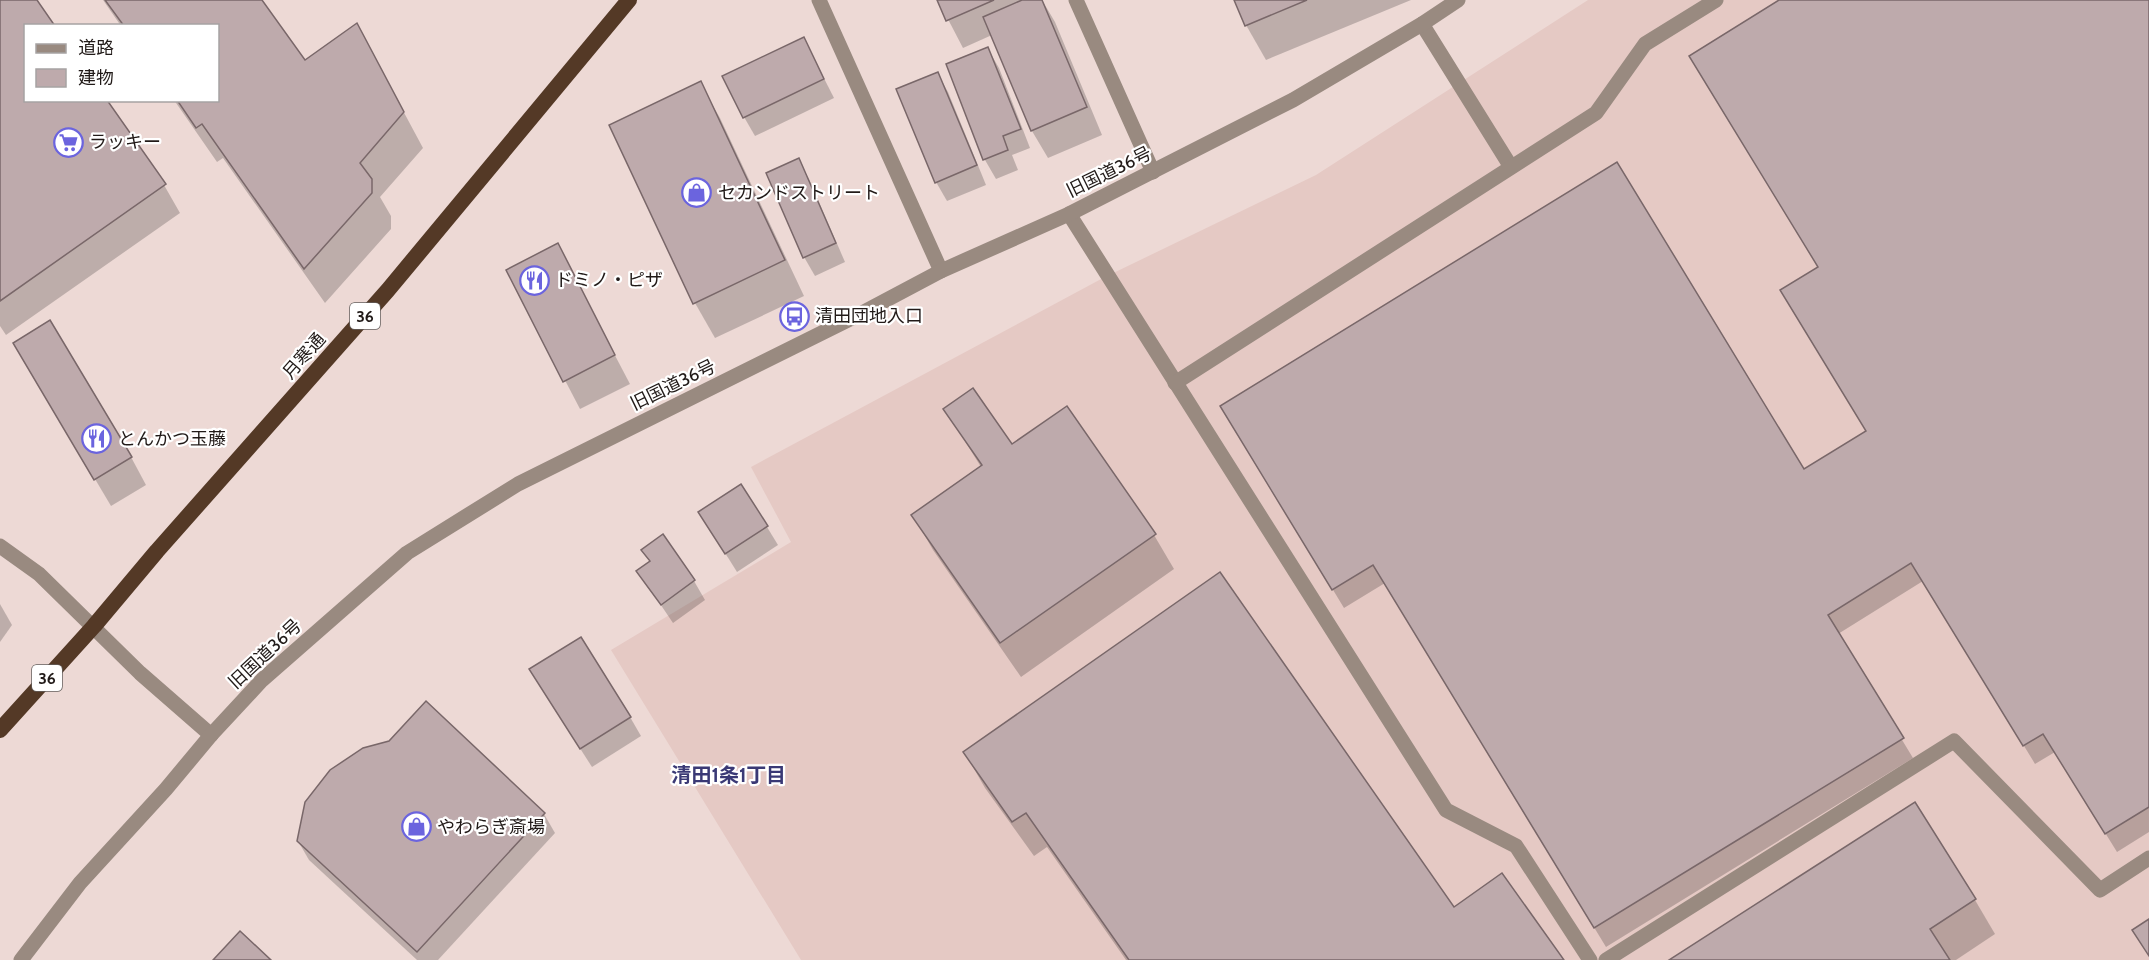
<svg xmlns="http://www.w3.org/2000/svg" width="2149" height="960" font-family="Cabin,'Noto Sans JP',sans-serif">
	<rect width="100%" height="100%" fill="#edd9d5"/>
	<path fill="#e5c9c4" d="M 1588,0 L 2149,0 L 2149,960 L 801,960 L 611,650 L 791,542 L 751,467 L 1103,278 L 1316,175 Z"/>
	<g fill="#0003">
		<path d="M 0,0 L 35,0 L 26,26 L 26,100 L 164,185 L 180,213 L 6,335 L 0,326 Z"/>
		<path d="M 103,0 L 260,0 L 304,62 L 357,25 L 423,148 L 380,197 L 391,216 L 391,229 L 325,303 L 223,158 L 217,162 L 174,100 L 218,100 L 218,26 L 121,26 Z"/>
		<path d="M 938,0 L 1042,0 L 1055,22 L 1102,135 L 1048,158 L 1032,131 L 992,35 L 963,48 Z"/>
		<path d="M 1236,0 L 1411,0 L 1266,60 L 1246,25 Z"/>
		<path d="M 1782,0 L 2149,0 L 2149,832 L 2117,852 L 2055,752 L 2035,764 L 1923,581 L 1838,634 L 1913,758 L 1606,947 L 1385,583 L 1344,608 L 1233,425 L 1804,471 L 1868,431 L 1820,268 Z"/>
		<path d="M 804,39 L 834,98 L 755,136 L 744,117 Z"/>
		<path d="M 988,49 L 999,68 L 1030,148 L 1012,155 L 1018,170 L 996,179 L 985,160 L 947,65 Z"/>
		<path d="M 937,73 L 948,92 L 986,185 L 947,201 L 936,182 Z"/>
		<path d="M 700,83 L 720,118 L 804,296 L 715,338 L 695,303 L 611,126 Z"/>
		<path d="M 798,160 L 809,179 L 845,262 L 815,276 L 804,257 Z"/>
		<path d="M 557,245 L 630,384 L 580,409 L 508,271 Z"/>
		<path d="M 31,371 L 131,457 L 146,485 L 111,506 Z"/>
		<path d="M 945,409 L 1012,446 L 1154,535 L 1174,569 L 1021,677 L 933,550 L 913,515 L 981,467 Z"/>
		<path d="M 700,513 L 767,527 L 778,545 L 737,572 Z"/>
		<path d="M 662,536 L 694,581 L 705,600 L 673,623 L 638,571 L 651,563 L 643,550 Z"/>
		<path d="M 0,604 L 12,625 L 0,642 Z"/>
		<path d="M 542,689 L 630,717 L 641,736 L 592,767 Z"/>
		<path d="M 965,753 L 1562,960 L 1126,960 L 1047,847 L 1034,856 L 985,788 Z"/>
		<path d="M 544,814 L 555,833 L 438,960 L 417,960 L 309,860 L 298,841 Z"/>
		<path d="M 1975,900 L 1995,934 L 1956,960 L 1671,960 Z"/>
	</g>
	<g fill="#beaaac" stroke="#796769" stroke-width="1.5">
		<path d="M 0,0 L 37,0 L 55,26 L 26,26 L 26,100 L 107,100 L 166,184 L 0,301 Z"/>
		<path d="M 105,0 L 262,0 L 305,60 L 357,23 L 404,112 L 360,163 L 372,179 L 372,193 L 304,269 L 202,124 L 196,128 L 177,100 L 218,100 L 218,26 L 124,26 Z"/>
		<path d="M 937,0 L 994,0 L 946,21 Z"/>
		<path d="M 1022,0 L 1042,0 L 1087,107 L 1031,131 L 983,17 Z"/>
		<path d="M 1234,0 L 1307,0 L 1245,26 Z"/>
		<path d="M 1779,0 L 2149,0 L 2149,807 L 2105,834 L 2043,734 L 2023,746 L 1911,563 L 1828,615 L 1904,738 L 1594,928 L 1373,565 L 1332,590 L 1220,406 L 1617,162 L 1804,469 L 1866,431 L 1780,290 L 1818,267 L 1689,56 Z"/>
		<path d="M 804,37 L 824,79 L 743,118 L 722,76 Z"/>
		<path d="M 988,47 L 1021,129 L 1003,136 L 1008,150 L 983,160 L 946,64 Z"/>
		<path d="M 938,72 L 977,165 L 935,183 L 896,89 Z"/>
		<path d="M 701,81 L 785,260 L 693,304 L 609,125 Z"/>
		<path d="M 799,158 L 836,243 L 803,258 L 766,173 Z"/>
		<path d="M 558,243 L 615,355 L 563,382 L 506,270 Z"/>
		<path d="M 50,320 L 132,457 L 94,480 L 13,343 Z"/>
		<path d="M 973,388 L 1012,444 L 1067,406 L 1156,534 L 1000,643 L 911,515 L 982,465 L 943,409 Z"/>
		<path d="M 741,484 L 768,526 L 725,554 L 698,512 Z"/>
		<path d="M 663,534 L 695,580 L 661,605 L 636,571 L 650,561 L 641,550 Z"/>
		<path d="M 1220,572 L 1454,907 L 1502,873 L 1564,960 L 1129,960 L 1026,813 L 1012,822 L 963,752 Z"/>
		<path d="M 581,637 L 631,717 L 580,749 L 529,669 Z"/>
		<path d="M 426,701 L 545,813 L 417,952 L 297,841 L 305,802 L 330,770 L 363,748 L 389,741 Z"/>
		<path d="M 1915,802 L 1976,899 L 1930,929 L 1950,960 L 1669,960 Z"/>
		<path d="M 2149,919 L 2149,956 L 2132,930 Z"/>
		<path d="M 240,931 L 271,960 L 213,960 Z"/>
	</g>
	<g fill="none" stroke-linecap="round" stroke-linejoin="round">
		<g stroke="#998a80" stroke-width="15">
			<path d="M 1422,24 L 1511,167"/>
			<path d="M 1069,214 L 1446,810 L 1516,846 L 1590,960"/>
			<path d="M 1175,383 L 1596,113 L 1645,44 L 1716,0"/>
			<path d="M 1606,960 L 1954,741 L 2100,890 L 2149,858"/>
		</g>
		<g stroke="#998a80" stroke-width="15">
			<path d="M 819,0 L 941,271"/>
			<path d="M 1076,0 L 1153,172"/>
		</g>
		<g stroke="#998a80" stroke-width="15">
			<path d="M 0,546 L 39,574 L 140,673 L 211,735"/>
			<path d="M 21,960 L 80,883 L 166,789 L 211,735 L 262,680 L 407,553 L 518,484 L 860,314 L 941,271 L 1069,214 L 1293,100 L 1422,24 L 1458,0"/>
		</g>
		<path stroke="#543926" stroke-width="16" d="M 0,730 L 94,626 L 157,551 L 388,290 L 629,0"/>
	</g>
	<defs>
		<symbol id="supermarket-ring" viewBox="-11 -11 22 22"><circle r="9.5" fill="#fff" stroke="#6b64de" stroke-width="1.5"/><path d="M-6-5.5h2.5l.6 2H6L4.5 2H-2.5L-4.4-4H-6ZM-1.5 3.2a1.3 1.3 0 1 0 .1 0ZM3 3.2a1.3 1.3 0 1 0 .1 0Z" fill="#6b64de"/></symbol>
		<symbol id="shop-ring" viewBox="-11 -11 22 22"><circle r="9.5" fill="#fff" stroke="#6b64de" stroke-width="1.5"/><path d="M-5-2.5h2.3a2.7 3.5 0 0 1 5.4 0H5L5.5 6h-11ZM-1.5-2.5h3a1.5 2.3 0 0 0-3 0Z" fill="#6b64de"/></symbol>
		<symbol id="restaurant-ring" viewBox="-11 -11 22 22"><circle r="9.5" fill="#fff" stroke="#6b64de" stroke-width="1.5"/><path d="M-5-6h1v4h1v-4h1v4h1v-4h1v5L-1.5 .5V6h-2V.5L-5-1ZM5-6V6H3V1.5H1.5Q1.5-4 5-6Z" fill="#6b64de"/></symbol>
		<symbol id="bus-ring" viewBox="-11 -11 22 22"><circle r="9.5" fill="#fff" stroke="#6b64de" stroke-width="1.5"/><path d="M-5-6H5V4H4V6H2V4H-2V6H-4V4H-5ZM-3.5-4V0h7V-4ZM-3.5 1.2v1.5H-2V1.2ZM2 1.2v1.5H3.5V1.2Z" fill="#6b64de"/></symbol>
	</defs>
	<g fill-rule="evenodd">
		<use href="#supermarket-ring" x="52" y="126" width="33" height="33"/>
		<use href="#shop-ring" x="680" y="176" width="33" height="33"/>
		<use href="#restaurant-ring" x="518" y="264" width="33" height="33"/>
		<use href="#bus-ring" x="778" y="300" width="33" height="33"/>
		<use href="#restaurant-ring" x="80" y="422" width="33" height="33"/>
		<use href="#shop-ring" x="400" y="810" width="33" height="33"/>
	</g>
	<g text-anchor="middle" stroke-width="4.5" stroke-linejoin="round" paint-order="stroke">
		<g fill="#fff" stroke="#645f5d" stroke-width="1.5">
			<rect x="350" y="303" width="30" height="26" rx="4.5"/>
			<rect x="32" y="665" width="30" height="26" rx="4.5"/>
		</g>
		<g font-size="16" font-weight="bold" fill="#211a18">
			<text x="365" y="322">36</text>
			<text x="47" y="684">36</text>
		</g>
		<g font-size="18" fill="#211a18" stroke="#fff" text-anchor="start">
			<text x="89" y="148">ラッキー</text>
			<text x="718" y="199">セカンドストリート</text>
			<text x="555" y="286">ドミノ・ピザ</text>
			<text x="815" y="322">清田団地入口</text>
			<text x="118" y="445">とんかつ玉藤</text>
			<text x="437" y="833">やわらぎ斎場</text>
		</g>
		<g font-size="18" fill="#211a18" stroke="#fff">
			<text transform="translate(1109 172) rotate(-26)" y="6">旧国道36号</text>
			<text transform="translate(304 356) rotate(-49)" y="6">月寒通</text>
			<text transform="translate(673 385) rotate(-26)" y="6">旧国道36号</text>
			<text transform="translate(265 654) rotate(-43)" y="6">旧国道36号</text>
		</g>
		<g font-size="20" font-weight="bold" fill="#3a3975" stroke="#fff">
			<text x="729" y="782">清田1条1丁目</text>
		</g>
	</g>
	<rect x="24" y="24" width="195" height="78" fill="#ffffff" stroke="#a6a3a3" stroke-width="1.5"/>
	<rect x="36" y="44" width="30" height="9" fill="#998a80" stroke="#a6a3a3" stroke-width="1.5"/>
	<text x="78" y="54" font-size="18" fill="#211a18">道路</text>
	<rect x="36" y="69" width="30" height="18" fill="#beaaac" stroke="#a6a3a3" stroke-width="1.5"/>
	<text x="78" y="84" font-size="18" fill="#211a18">建物</text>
</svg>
